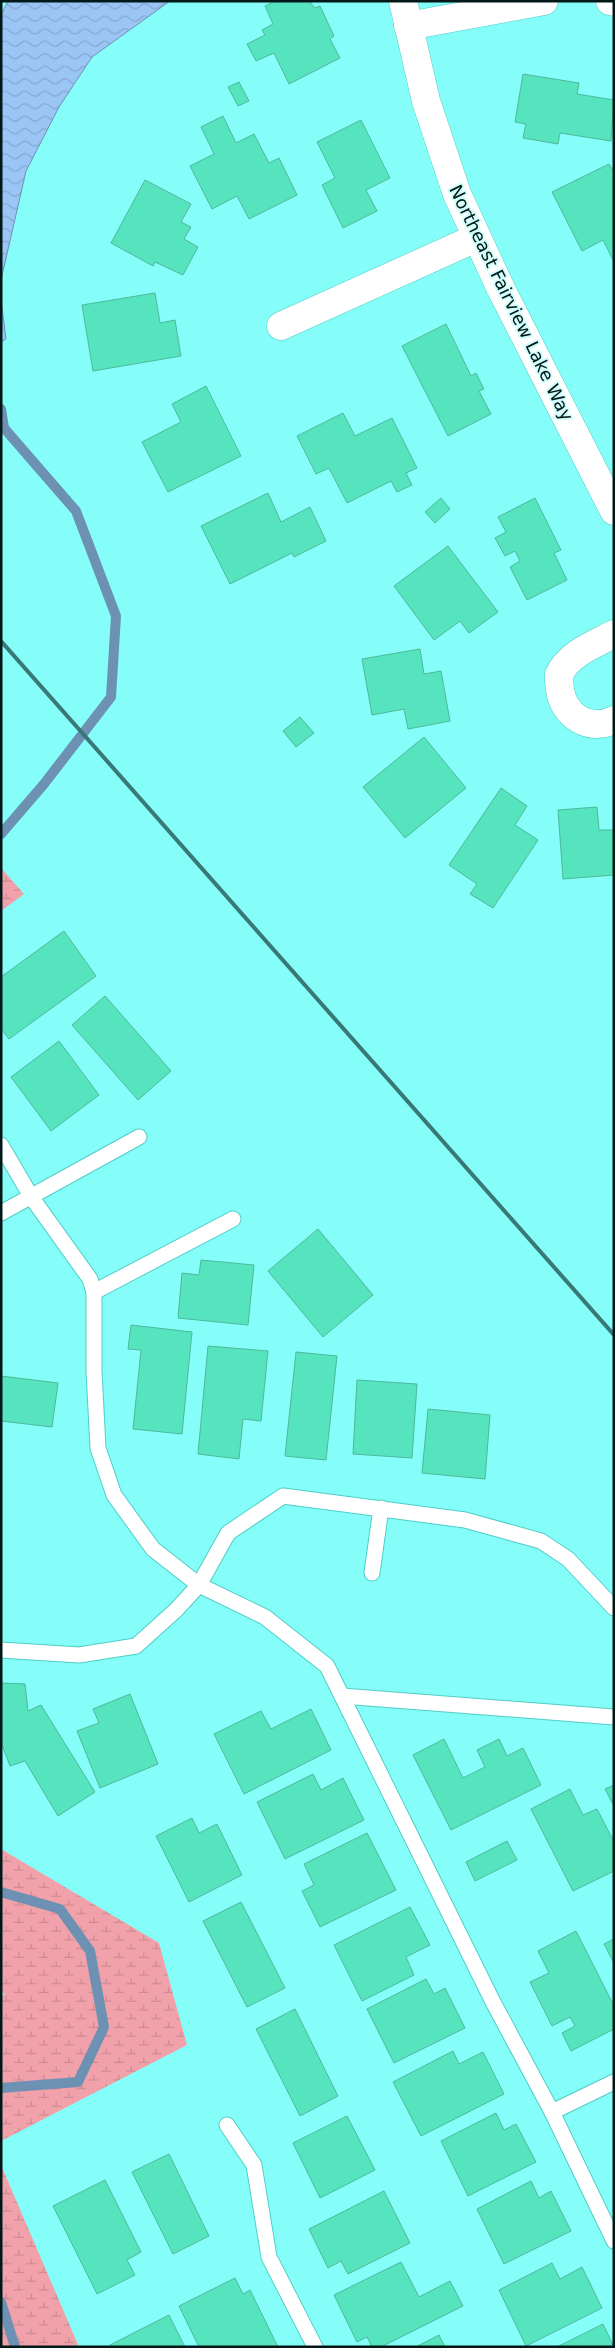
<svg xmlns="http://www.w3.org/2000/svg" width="615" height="2348" font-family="'DejaVu Sans',sans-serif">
	<defs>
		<pattern id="wetland-marsh" width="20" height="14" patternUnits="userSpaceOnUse" patternTransform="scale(1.25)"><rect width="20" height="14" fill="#f1a1aa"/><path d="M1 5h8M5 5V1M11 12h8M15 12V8" fill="none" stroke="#cd8a92"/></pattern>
		<pattern id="water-waves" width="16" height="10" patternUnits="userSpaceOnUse" patternTransform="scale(1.25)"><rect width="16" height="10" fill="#9bc5f5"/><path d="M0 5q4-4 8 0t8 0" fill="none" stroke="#84a9d1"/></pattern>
	</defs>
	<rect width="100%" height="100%" fill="#85fdf8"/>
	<g fill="url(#wetland-marsh)">
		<path d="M 1,868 L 24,894 L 1,911 Z"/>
		<path d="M 1,1849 L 159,1943 L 187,2045 L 1,2141 L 1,1997 L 5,1994 L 1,1992 Z"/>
		<path d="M 1,2165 L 79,2347 L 1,2347 Z"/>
	</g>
	<g fill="url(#water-waves)" stroke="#6c91b3">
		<path d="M 8,1 L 170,1 L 92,57 L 59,107 L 26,171 L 1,280 L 1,15 Z"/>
		<path d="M 1,300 L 6,339 L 1,342 Z"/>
	</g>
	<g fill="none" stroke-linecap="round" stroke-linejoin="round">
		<g stroke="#6c91b3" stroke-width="10">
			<path d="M 1,409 L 4,428 L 76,511 L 116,616 L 111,697 L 44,784 L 1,834"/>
			<path d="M 1,1892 L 60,1909 L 90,1951 L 104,2027 L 78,2082 L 1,2088"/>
			<path d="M 1,2302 L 15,2347"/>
		</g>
	</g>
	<g fill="#56e4be" stroke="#4db99b">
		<path d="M 275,1 L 309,1 L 315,8 L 320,6 L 334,36 L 330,39 L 340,58 L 289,84 L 274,53 L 256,61 L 247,44 L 265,35 L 262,30 L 273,24 L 265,6 Z"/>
		<path d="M 523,74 L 579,83 L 577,94 L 614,100 L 611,141 L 560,133 L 558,144 L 523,138 L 526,124 L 515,122 Z"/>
		<path d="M 239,82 L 249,101 L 238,106 L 228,87 Z"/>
		<path d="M 223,116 L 236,143 L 254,134 L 269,163 L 279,158 L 297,195 L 249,219 L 237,196 L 212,209 L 190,166 L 214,154 L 201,127 Z"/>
		<path d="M 361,120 L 390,178 L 366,190 L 377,211 L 343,228 L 322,185 L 335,178 L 317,142 Z"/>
		<path d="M 609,164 L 614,172 L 614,262 L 603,240 L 582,251 L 552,192 Z"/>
		<path d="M 145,180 L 191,204 L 181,222 L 191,227 L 184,239 L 198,247 L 183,275 L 155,262 L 153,266 L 111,243 Z"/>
		<path d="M 155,293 L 160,323 L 175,320 L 181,356 L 93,371 L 82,305 Z"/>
		<path d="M 446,324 L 471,376 L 476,373 L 484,389 L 479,391 L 491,414 L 448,436 L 402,346 Z"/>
		<path d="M 206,386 L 241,456 L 168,492 L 142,442 L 181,422 L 172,404 Z"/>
		<path d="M 343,413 L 355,436 L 392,418 L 417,468 L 406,473 L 412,485 L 397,492 L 391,481 L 347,503 L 329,468 L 316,474 L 297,436 Z"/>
		<path d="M 268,493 L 281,522 L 310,507 L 326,541 L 294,557 L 292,553 L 230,584 L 201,526 Z"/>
		<path d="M 441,498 L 450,509 L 435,523 L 425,512 Z"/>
		<path d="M 535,498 L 561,550 L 554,553 L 567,580 L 527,600 L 510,567 L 520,561 L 515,551 L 505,556 L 495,538 L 506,532 L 498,517 Z"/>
		<path d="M 448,546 L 498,612 L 469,633 L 460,621 L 434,640 L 394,586 Z"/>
		<path d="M 420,649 L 424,674 L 441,671 L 450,721 L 408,729 L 404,709 L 372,715 L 362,659 Z"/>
		<path d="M 300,717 L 314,733 L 296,747 L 283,731 Z"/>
		<path d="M 424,737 L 466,788 L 405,838 L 363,787 Z"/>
		<path d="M 501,788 L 527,806 L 515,825 L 538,840 L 493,908 L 470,894 L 477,884 L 449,865 Z"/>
		<path d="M 597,807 L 599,830 L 614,830 L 614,875 L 563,879 L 558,810 Z"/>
		<path d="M 64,931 L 96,976 L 9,1039 L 1,1029 L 1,977 Z"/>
		<path d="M 105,996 L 171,1071 L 138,1100 L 72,1025 Z"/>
		<path d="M 59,1041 L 99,1095 L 51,1131 L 11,1077 Z"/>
		<path d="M 318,1229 L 373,1295 L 323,1337 L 268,1271 Z"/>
		<path d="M 201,1260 L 254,1265 L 248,1325 L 178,1318 L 182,1273 L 199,1275 Z"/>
		<path d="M 131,1325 L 192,1332 L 182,1434 L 133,1429 L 141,1350 L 128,1349 Z"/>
		<path d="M 208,1346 L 268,1351 L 261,1421 L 243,1419 L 239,1459 L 198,1454 Z"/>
		<path d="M 296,1352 L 337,1356 L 326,1460 L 285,1456 Z"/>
		<path d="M 1,1376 L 58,1383 L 52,1427 L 1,1421 Z"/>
		<path d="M 357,1380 L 417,1384 L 412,1458 L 353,1454 Z"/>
		<path d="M 428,1409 L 490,1415 L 485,1479 L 422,1473 Z"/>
		<path d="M 1,1683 L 25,1684 L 28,1711 L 41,1705 L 95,1792 L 58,1816 L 25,1761 L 10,1766 L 1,1742 Z"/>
		<path d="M 130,1694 L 158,1764 L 100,1788 L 77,1731 L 99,1723 L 93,1709 Z"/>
		<path d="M 311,1709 L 331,1750 L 244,1794 L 214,1734 L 261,1711 L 271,1729 Z"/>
		<path d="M 444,1739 L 463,1778 L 485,1767 L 477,1750 L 499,1739 L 507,1756 L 523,1748 L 541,1785 L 451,1830 L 413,1755 Z"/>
		<path d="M 313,1774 L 321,1790 L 343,1778 L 364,1820 L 285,1859 L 257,1802 Z"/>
		<path d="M 614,1785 L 614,1806 L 605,1789 Z"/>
		<path d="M 570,1789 L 583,1815 L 597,1809 L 614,1842 L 614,1871 L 573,1891 L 531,1809 Z"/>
		<path d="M 192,1818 L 199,1833 L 217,1824 L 242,1875 L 189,1902 L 156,1836 Z"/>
		<path d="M 367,1833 L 396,1890 L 320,1927 L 302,1891 L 314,1885 L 304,1864 Z"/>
		<path d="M 507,1841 L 517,1860 L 475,1881 L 466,1862 Z"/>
		<path d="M 241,1902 L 285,1988 L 247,2007 L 203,1921 Z"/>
		<path d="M 410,1907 L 430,1945 L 406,1957 L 414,1975 L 362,2001 L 334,1945 Z"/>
		<path d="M 576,1931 L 614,2006 L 614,2029 L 571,2051 L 562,2033 L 575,2026 L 570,2017 L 552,2026 L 530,1982 L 549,1973 L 538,1951 Z"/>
		<path d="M 614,1939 L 614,1963 L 604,1944 Z"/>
		<path d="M 426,1979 L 434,1994 L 445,1988 L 465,2028 L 394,2063 L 367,2009 Z"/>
		<path d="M 295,2009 L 338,2096 L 300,2116 L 256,2029 Z"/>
		<path d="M 453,2051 L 459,2064 L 483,2052 L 504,2094 L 421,2136 L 393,2082 Z"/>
		<path d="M 496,2113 L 504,2130 L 516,2124 L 536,2162 L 468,2196 L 441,2141 Z"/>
		<path d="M 347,2116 L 375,2170 L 320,2198 L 293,2143 Z"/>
		<path d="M 169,2154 L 209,2236 L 173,2254 L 132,2172 Z"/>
		<path d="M 105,2180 L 141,2252 L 127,2260 L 135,2275 L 97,2294 L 53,2206 Z"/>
		<path d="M 531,2181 L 539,2198 L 551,2191 L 571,2231 L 504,2264 L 477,2209 Z"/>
		<path d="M 384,2191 L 410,2243 L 348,2274 L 341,2261 L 328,2268 L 309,2229 Z"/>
		<path d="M 401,2262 L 419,2297 L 450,2281 L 463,2306 L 381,2347 L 372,2347 L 367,2337 L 357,2342 L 334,2295 Z"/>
		<path d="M 552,2263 L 560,2279 L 582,2267 L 602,2308 L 526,2346 L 499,2290 Z"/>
		<path d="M 235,2278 L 243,2294 L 250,2290 L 278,2347 L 199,2347 L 179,2306 Z"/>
		<path d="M 169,2315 L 185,2347 L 111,2347 L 110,2345 Z"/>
		<path d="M 603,2324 L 614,2347 L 557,2347 Z"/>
		<path d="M 439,2335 L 445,2347 L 416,2347 Z"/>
	</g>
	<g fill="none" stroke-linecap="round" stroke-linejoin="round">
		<defs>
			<g id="lane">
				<path d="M 1,1145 L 32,1198 L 90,1279 L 94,1292 L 94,1371 L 98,1448 L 114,1495 L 153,1549 L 199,1585 L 265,1617 L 327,1666 L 493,2002 L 552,2112 L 614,2241"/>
				<path d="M 1,1213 L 139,1137"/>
				<path d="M 94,1292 L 233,1219"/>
				<path d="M 372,1573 L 381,1508"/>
				<path d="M 1,1650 L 79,1655 L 136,1646 L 176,1610 L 199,1585 L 228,1533 L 283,1496 L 465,1520 L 541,1541 L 568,1559 L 614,1608"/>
				<path d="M 342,1696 L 614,1717"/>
				<path d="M 552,2112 L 614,2082"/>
				<path d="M 227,2125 L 254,2165 L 269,2257 L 315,2347"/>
			</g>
			<g id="street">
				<path d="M 610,1 L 614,2"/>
				<path d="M 408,26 L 544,1"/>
				<path d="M 281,326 L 476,238"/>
				<path d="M 614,634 C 595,644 568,654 559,675 C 558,680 560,686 560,690 C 564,716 589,732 614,720"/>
			</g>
			<path id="secondary" d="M 403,1 L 426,101 L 457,194 L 501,289 L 614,511"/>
		</defs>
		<use href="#lane" stroke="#51cdc8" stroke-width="17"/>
		<use href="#street" stroke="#51cdc8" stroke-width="29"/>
		<use href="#secondary" stroke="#51cdc8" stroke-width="29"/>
		<use href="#lane" stroke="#fff" stroke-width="15"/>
		<use href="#street" stroke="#fff" stroke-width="28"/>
		<use href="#secondary" stroke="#fff" stroke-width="28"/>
		<path stroke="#387977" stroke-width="4" d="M 1,641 L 614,1335"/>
	</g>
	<g text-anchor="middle" stroke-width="4" stroke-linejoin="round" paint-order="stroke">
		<g font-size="18" fill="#001918" stroke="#d2fdfa">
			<text transform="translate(511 303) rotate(64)" y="6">Northeast Fairview Lake Way</text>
		</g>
	</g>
	<rect width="615" height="2348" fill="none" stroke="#001918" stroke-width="5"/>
</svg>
